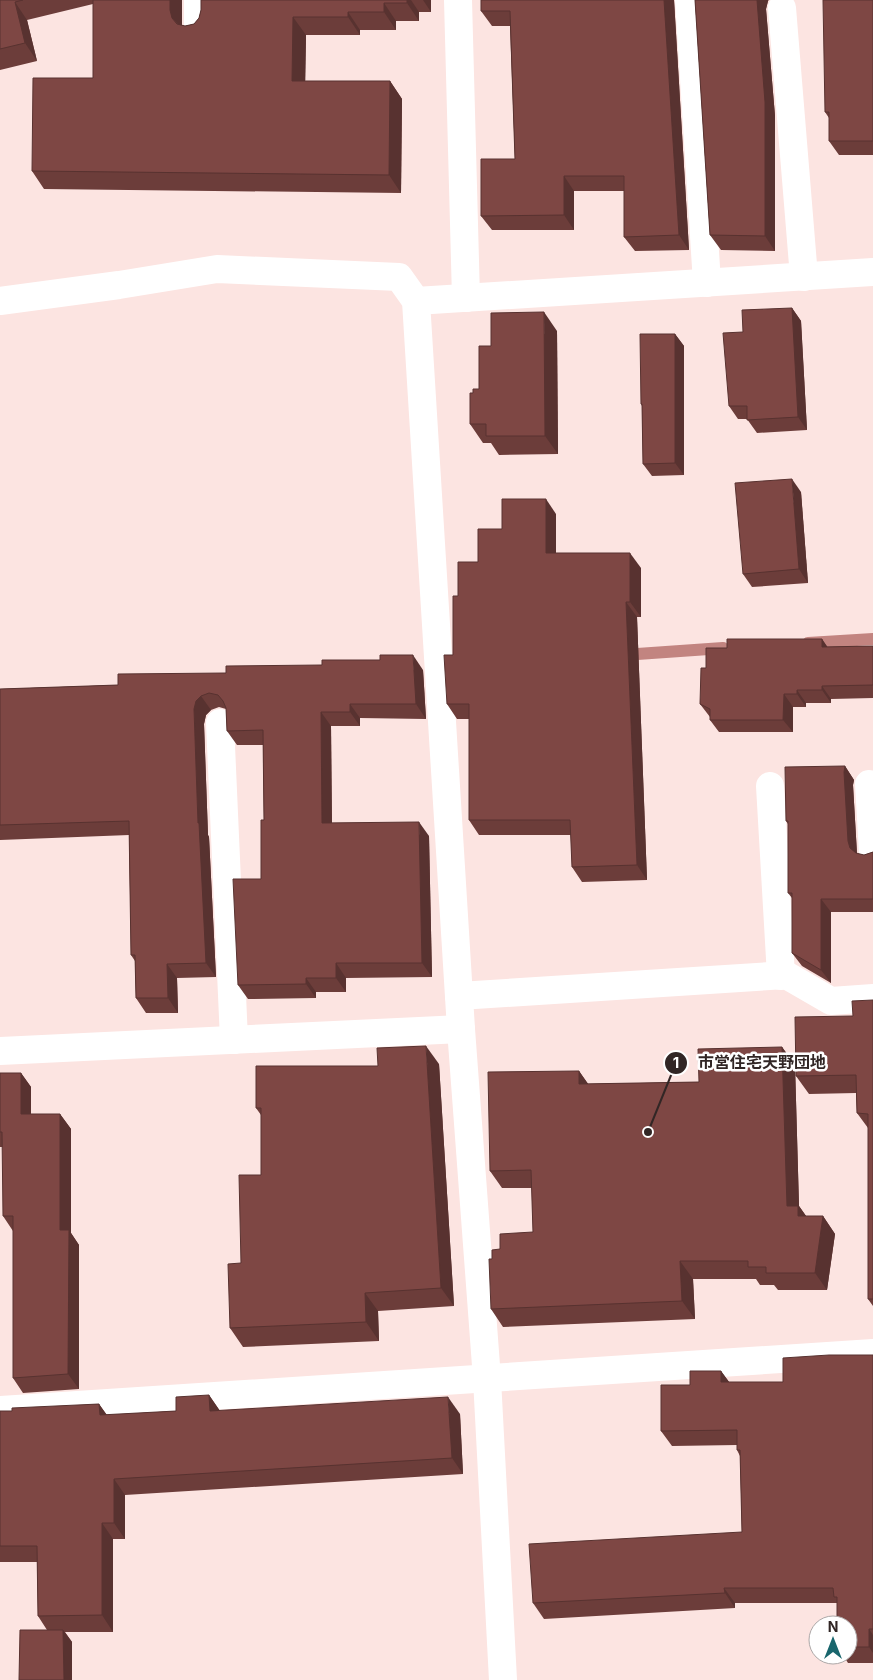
<svg xmlns="http://www.w3.org/2000/svg" width="873" height="1680" font-family="Inter,'Noto Sans JP',sans-serif">
	<rect width="100%" height="100%" fill="#fce4e1"/>
	<g fill="none" stroke-linecap="round" stroke-linejoin="round">
		<g stroke="#c28480" stroke-width="12">
			<path d="M 808,643 L 873,639"/>
			<path d="M 623,655 L 723,648"/>
		</g>
		<g stroke="#fff" stroke-width="28">
			<path d="M 458,0 L 466,298"/>
			<path d="M 689,0 L 707,283"/>
			<path d="M 782,8 L 804,277"/>
			<path d="M 198,28 L 198,0"/>
			<path d="M 0,301 L 119,285 L 217,269 L 399,277 L 416,301 L 461,1029 L 487,1379 L 503,1680"/>
			<path d="M 416,301 L 873,272"/>
			<path d="M 220,723 L 234,1040"/>
			<path d="M 869,784 L 873,853"/>
			<path d="M 770,786 L 781,976"/>
			<path d="M 459,996 L 786,975 L 831,1001 L 873,998"/>
			<path d="M 0,1051 L 461,1029"/>
			<path d="M 0,1410 L 873,1353"/>
		</g>
	</g>
	<g fill="#6c3d3a">
		<path d="M 0,0 L 182,0 L 182,25 L 185,26 L 194,24 L 199,18 L 201,10 L 201,0 L 431,0 L 431,12 L 419,12 L 419,21 L 396,21 L 396,30 L 360,30 L 360,35 L 306,35 L 305,81 L 390,81 L 402,99 L 401,193 L 44,189 L 32,171 L 93,78 L 93,4 L 27,20 L 37,61 L 0,70 Z"/>
		<path d="M 674,0 L 689,250 L 635,251 L 624,237 L 624,191 L 574,191 L 574,230 L 492,230 L 481,216 L 515,159 L 510,26 L 492,26 L 481,11 Z"/>
		<path d="M 695,0 L 769,0 L 768,1 L 766,9 L 775,116 L 775,251 L 721,250 L 710,235 Z"/>
		<path d="M 873,0 L 873,155 L 839,155 L 829,141 L 829,118 L 825,112 Z"/>
		<path d="M 792,308 L 801,321 L 807,430 L 757,433 L 747,419 L 738,419 L 729,406 L 743,332 Z"/>
		<path d="M 557,331 L 558,454 L 499,455 L 491,443 L 483,443 L 470,424 L 473,393 L 479,389 L 491,346 Z"/>
		<path d="M 675,334 L 684,346 L 684,475 L 652,476 L 643,464 L 642,406 L 641,404 Z"/>
		<path d="M 801,492 L 808,583 L 752,587 L 743,574 Z"/>
		<path d="M 556,514 L 556,553 L 641,568 L 641,617 L 637,617 L 647,880 L 582,882 L 572,867 L 571,835 L 479,835 L 469,820 L 469,719 L 457,719 L 447,704 L 453,655 L 458,596 L 478,562 L 502,529 Z"/>
		<path d="M 822,639 L 827,647 L 873,646 L 873,698 L 831,699 L 831,703 L 806,703 L 806,707 L 793,707 L 793,732 L 719,732 L 710,720 L 710,717 L 700,704 L 706,668 L 727,648 Z"/>
		<path d="M 423,670 L 426,719 L 360,718 L 360,726 L 331,726 L 332,823 L 429,836 L 432,977 L 346,978 L 346,992 L 316,992 L 316,998 L 248,999 L 238,985 L 261,879 L 264,820 L 263,745 L 237,745 L 227,731 L 226,709 L 219,707 L 211,710 L 206,715 L 204,724 L 208,835 L 209,837 L 216,977 L 177,978 L 178,1013 L 146,1013 L 136,998 L 135,961 L 131,955 L 129,835 L 0,840 L 0,689 L 118,685 L 226,673 Z"/>
		<path d="M 845,766 L 854,780 L 853,785 L 857,854 L 864,855 L 873,852 L 873,912 L 831,912 L 831,983 L 802,966 L 792,953 L 792,898 L 788,893 L 788,824 L 786,821 Z"/>
		<path d="M 873,1000 L 873,1306 L 868,1299 L 868,1128 L 857,1113 L 856,1093 L 809,1094 L 796,1076 L 853,1016 Z"/>
		<path d="M 782,1047 L 795,1065 L 799,1206 L 806,1216 L 823,1216 L 835,1234 L 827,1290 L 778,1290 L 774,1285 L 760,1285 L 756,1279 L 693,1279 L 695,1319 L 503,1327 L 491,1309 L 492,1259 L 500,1249 L 533,1232 L 532,1188 L 502,1188 L 490,1171 L 579,1071 L 588,1084 L 699,1082 Z"/>
		<path d="M 439,1064 L 454,1306 L 378,1311 L 379,1341 L 243,1347 L 230,1328 L 241,1263 L 261,1175 L 261,1115 L 256,1108 L 378,1066 Z"/>
		<path d="M 0,1073 L 21,1073 L 31,1087 L 31,1114 L 60,1114 L 71,1129 L 71,1233 L 79,1245 L 79,1389 L 23,1393 L 13,1378 L 13,1231 L 3,1216 L 3,1147 L 0,1147 Z"/>
		<path d="M 873,1355 L 873,1663 L 848,1663 L 843,1655 L 848,1655 L 848,1625 L 837,1603 L 735,1603 L 735,1608 L 544,1619 L 533,1603 L 742,1532 L 740,1456 L 737,1450 L 737,1445 L 672,1446 L 661,1431 L 690,1385 L 721,1371 L 729,1382 L 783,1382 Z"/>
		<path d="M 209,1395 L 220,1411 L 460,1414 L 463,1474 L 125,1495 L 125,1539 L 113,1539 L 113,1632 L 65,1632 L 72,1642 L 72,1680 L 19,1680 L 47,1630 L 38,1616 L 37,1562 L 0,1562 L 0,1411 L 12,1411 L 99,1404 L 107,1415 L 176,1411 Z"/>
	</g>
	<g fill="#583230">
		<path d="M 170,0 L 182,0 L 182,28 L 172,18 L 170,10 Z"/>
		<path d="M 407,0 L 411,0 L 419,12 L 419,21 L 407,3 Z"/>
		<path d="M 423,0 L 431,0 L 431,12 Z"/>
		<path d="M 664,0 L 674,0 L 689,250 L 679,235 Z"/>
		<path d="M 757,0 L 768,0 L 768,1 L 766,9 L 775,116 L 775,251 L 765,236 Z"/>
		<path d="M 15,2 L 27,20 L 37,61 L 25,43 Z"/>
		<path d="M 384,3 L 396,21 L 396,30 L 384,12 Z"/>
		<path d="M 348,12 L 360,30 L 360,35 L 348,17 Z"/>
		<path d="M 293,17 L 306,35 L 305,98 L 292,81 Z"/>
		<path d="M 390,81 L 402,99 L 401,193 L 389,175 Z"/>
		<path d="M 564,176 L 574,191 L 574,230 L 564,215 Z"/>
		<path d="M 792,308 L 801,321 L 807,430 L 798,417 Z"/>
		<path d="M 544,312 L 557,331 L 558,454 L 545,436 Z"/>
		<path d="M 675,334 L 684,346 L 684,475 L 675,463 Z"/>
		<path d="M 792,479 L 801,492 L 808,583 L 799,569 Z"/>
		<path d="M 546,499 L 556,514 L 556,568 L 546,553 Z"/>
		<path d="M 630,553 L 641,568 L 641,617 L 630,602 Z"/>
		<path d="M 626,602 L 637,617 L 647,880 L 637,865 Z"/>
		<path d="M 822,639 L 831,652 L 822,647 Z"/>
		<path d="M 413,655 L 423,670 L 426,719 L 416,704 Z"/>
		<path d="M 822,686 L 831,699 L 831,703 L 822,690 Z"/>
		<path d="M 797,690 L 806,703 L 806,707 L 797,694 Z"/>
		<path d="M 784,694 L 793,707 L 793,732 L 783,720 Z"/>
		<path d="M 201,696 L 211,710 L 206,715 L 204,724 L 208,835 L 209,837 L 216,977 L 206,963 L 198,823 L 194,709 L 196,701 Z"/>
		<path d="M 350,704 L 360,718 L 360,726 L 350,712 Z"/>
		<path d="M 321,712 L 331,726 L 332,837 L 322,823 Z"/>
		<path d="M 845,766 L 854,780 L 853,785 L 857,854 L 850,848 L 848,841 L 844,772 Z"/>
		<path d="M 419,822 L 429,836 L 432,977 L 422,963 Z"/>
		<path d="M 821,899 L 831,912 L 831,983 L 821,970 Z"/>
		<path d="M 336,963 L 346,978 L 346,992 L 336,978 Z"/>
		<path d="M 167,964 L 177,978 L 178,1013 L 168,998 Z"/>
		<path d="M 306,978 L 316,992 L 316,998 L 306,984 Z"/>
		<path d="M 426,1046 L 439,1064 L 454,1306 L 441,1288 Z"/>
		<path d="M 782,1047 L 795,1065 L 799,1206 L 811,1223 L 811,1234 L 787,1206 Z"/>
		<path d="M 579,1071 L 591,1088 L 579,1084 Z"/>
		<path d="M 21,1073 L 31,1087 L 31,1129 L 21,1114 Z"/>
		<path d="M 60,1114 L 71,1129 L 71,1233 L 79,1245 L 79,1389 L 68,1374 L 60,1230 Z"/>
		<path d="M 823,1216 L 835,1234 L 827,1290 L 815,1273 Z"/>
		<path d="M 680,1261 L 693,1279 L 695,1319 L 682,1301 Z"/>
		<path d="M 365,1293 L 378,1311 L 379,1341 L 366,1322 Z"/>
		<path d="M 721,1371 L 732,1386 L 721,1382 Z"/>
		<path d="M 209,1395 L 220,1411 L 210,1411 Z"/>
		<path d="M 448,1397 L 460,1414 L 463,1474 L 452,1458 Z"/>
		<path d="M 99,1404 L 110,1420 L 100,1415 Z"/>
		<path d="M 114,1479 L 125,1495 L 125,1539 L 114,1523 Z"/>
		<path d="M 102,1523 L 113,1539 L 113,1632 L 102,1615 Z"/>
		<path d="M 724,1588 L 735,1603 L 735,1608 L 725,1593 Z"/>
		<path d="M 869,1629 L 873,1635 L 873,1653 L 869,1647 Z"/>
		<path d="M 63,1630 L 72,1642 L 72,1680 L 64,1680 Z"/>
	</g>
	<g fill="#7e4744" stroke="#583230">
		<path d="M 0,0 L 23,0 L 15,2 L 25,43 L 0,49 Z"/>
		<path d="M 93,0 L 170,0 L 170,10 L 172,18 L 177,24 L 185,26 L 194,24 L 199,18 L 201,10 L 201,0 L 407,0 L 407,3 L 384,3 L 384,12 L 348,12 L 348,17 L 293,17 L 292,81 L 390,81 L 389,175 L 32,171 L 33,78 L 93,78 Z"/>
		<path d="M 481,0 L 664,0 L 679,235 L 624,237 L 624,176 L 564,176 L 564,215 L 481,216 L 481,159 L 515,159 L 510,11 L 481,11 Z"/>
		<path d="M 695,0 L 757,0 L 765,102 L 765,236 L 710,235 Z"/>
		<path d="M 823,0 L 873,0 L 873,141 L 829,141 L 829,112 L 825,112 Z"/>
		<path d="M 792,308 L 798,417 L 747,420 L 747,406 L 729,406 L 723,333 L 743,332 L 742,310 Z"/>
		<path d="M 544,312 L 545,436 L 486,436 L 486,424 L 470,424 L 470,393 L 473,393 L 473,389 L 479,389 L 479,346 L 491,346 L 491,313 Z"/>
		<path d="M 640,334 L 675,334 L 675,463 L 643,464 L 642,404 L 641,404 Z"/>
		<path d="M 792,479 L 799,569 L 743,574 L 735,483 Z"/>
		<path d="M 502,499 L 546,499 L 546,553 L 630,553 L 630,602 L 626,602 L 637,865 L 572,867 L 570,820 L 469,820 L 469,704 L 447,704 L 444,655 L 453,655 L 453,596 L 458,596 L 458,562 L 478,562 L 478,529 L 502,529 Z"/>
		<path d="M 727,639 L 822,639 L 822,647 L 873,646 L 873,685 L 822,686 L 822,690 L 797,690 L 797,694 L 784,694 L 783,720 L 710,720 L 710,709 L 700,704 L 701,668 L 706,668 L 706,648 L 727,648 Z"/>
		<path d="M 380,655 L 413,655 L 416,704 L 350,704 L 350,712 L 321,712 L 322,823 L 419,822 L 422,963 L 336,963 L 336,978 L 306,978 L 306,984 L 238,985 L 233,879 L 261,879 L 261,820 L 264,820 L 263,730 L 227,731 L 226,708 L 223,701 L 218,695 L 209,693 L 201,696 L 196,701 L 194,709 L 198,823 L 199,823 L 206,963 L 167,964 L 168,998 L 136,998 L 135,955 L 131,955 L 129,821 L 0,825 L 0,689 L 118,685 L 118,674 L 226,673 L 226,666 L 322,665 L 322,660 L 380,660 Z"/>
		<path d="M 845,766 L 844,772 L 848,841 L 850,848 L 856,853 L 864,855 L 873,852 L 873,899 L 821,899 L 821,970 L 792,953 L 792,893 L 788,893 L 788,821 L 786,821 L 785,767 Z"/>
		<path d="M 873,1000 L 873,1299 L 868,1299 L 868,1114 L 857,1113 L 856,1075 L 796,1076 L 795,1017 L 853,1016 L 852,1001 Z"/>
		<path d="M 426,1046 L 441,1288 L 365,1293 L 366,1322 L 230,1328 L 228,1264 L 241,1263 L 239,1175 L 261,1175 L 261,1108 L 256,1108 L 256,1066 L 378,1066 L 377,1048 Z"/>
		<path d="M 782,1047 L 787,1206 L 798,1206 L 798,1216 L 823,1216 L 815,1273 L 766,1273 L 766,1267 L 748,1267 L 748,1261 L 680,1261 L 682,1301 L 491,1309 L 489,1259 L 492,1259 L 492,1250 L 500,1249 L 500,1234 L 533,1232 L 531,1170 L 490,1171 L 488,1072 L 579,1071 L 579,1084 L 699,1082 L 698,1049 Z"/>
		<path d="M 0,1073 L 21,1073 L 21,1114 L 60,1114 L 60,1230 L 69,1230 L 68,1374 L 13,1378 L 13,1216 L 3,1216 L 2,1132 L 0,1132 Z"/>
		<path d="M 829,1355 L 873,1355 L 873,1629 L 869,1629 L 869,1647 L 848,1647 L 848,1625 L 837,1625 L 837,1597 L 834,1597 L 833,1588 L 724,1588 L 725,1593 L 533,1603 L 529,1544 L 742,1532 L 740,1450 L 737,1450 L 737,1430 L 661,1431 L 661,1385 L 690,1385 L 690,1371 L 721,1371 L 721,1382 L 783,1382 L 783,1358 Z"/>
		<path d="M 209,1395 L 210,1411 L 448,1397 L 452,1458 L 114,1479 L 114,1523 L 102,1523 L 102,1615 L 38,1616 L 37,1546 L 0,1546 L 0,1411 L 12,1411 L 12,1408 L 99,1404 L 100,1415 L 176,1411 L 176,1397 Z"/>
		<path d="M 20,1630 L 63,1630 L 64,1680 L 19,1680 Z"/>
	</g>
	<path fill="none" stroke="#312625" stroke-width="2" d="M648 1132L676 1063"/>
	<g fill="#312625" stroke="#fff" stroke-width="2">
		<circle cx="648" cy="1132" r="5"/>
		<circle cx="676" cy="1063" r="12"/>
	</g>
	<g font-size="15" text-anchor="middle" font-weight="bold" fill="#fff">
		<text x="676" y="1068">1</text>
	</g>
	<g font-size="16" text-anchor="middle" font-weight="bold" fill="#312625" stroke="#fff" stroke-width="5" stroke-linejoin="round" paint-order="stroke">
		<text x="762" y="1068">市営住宅天野団地</text>
	</g>
	<g transform="translate(833 1640)"><circle r="24" fill="#ffffff" stroke="#ada8a8"/>
	<path d="M0-4L9 19L0 12L-9 19Z" fill="#19666d"/>
	<text y="-8" font-size="14" font-weight="bold" text-anchor="middle" fill="#312625">N</text>
	</g>
</svg>
